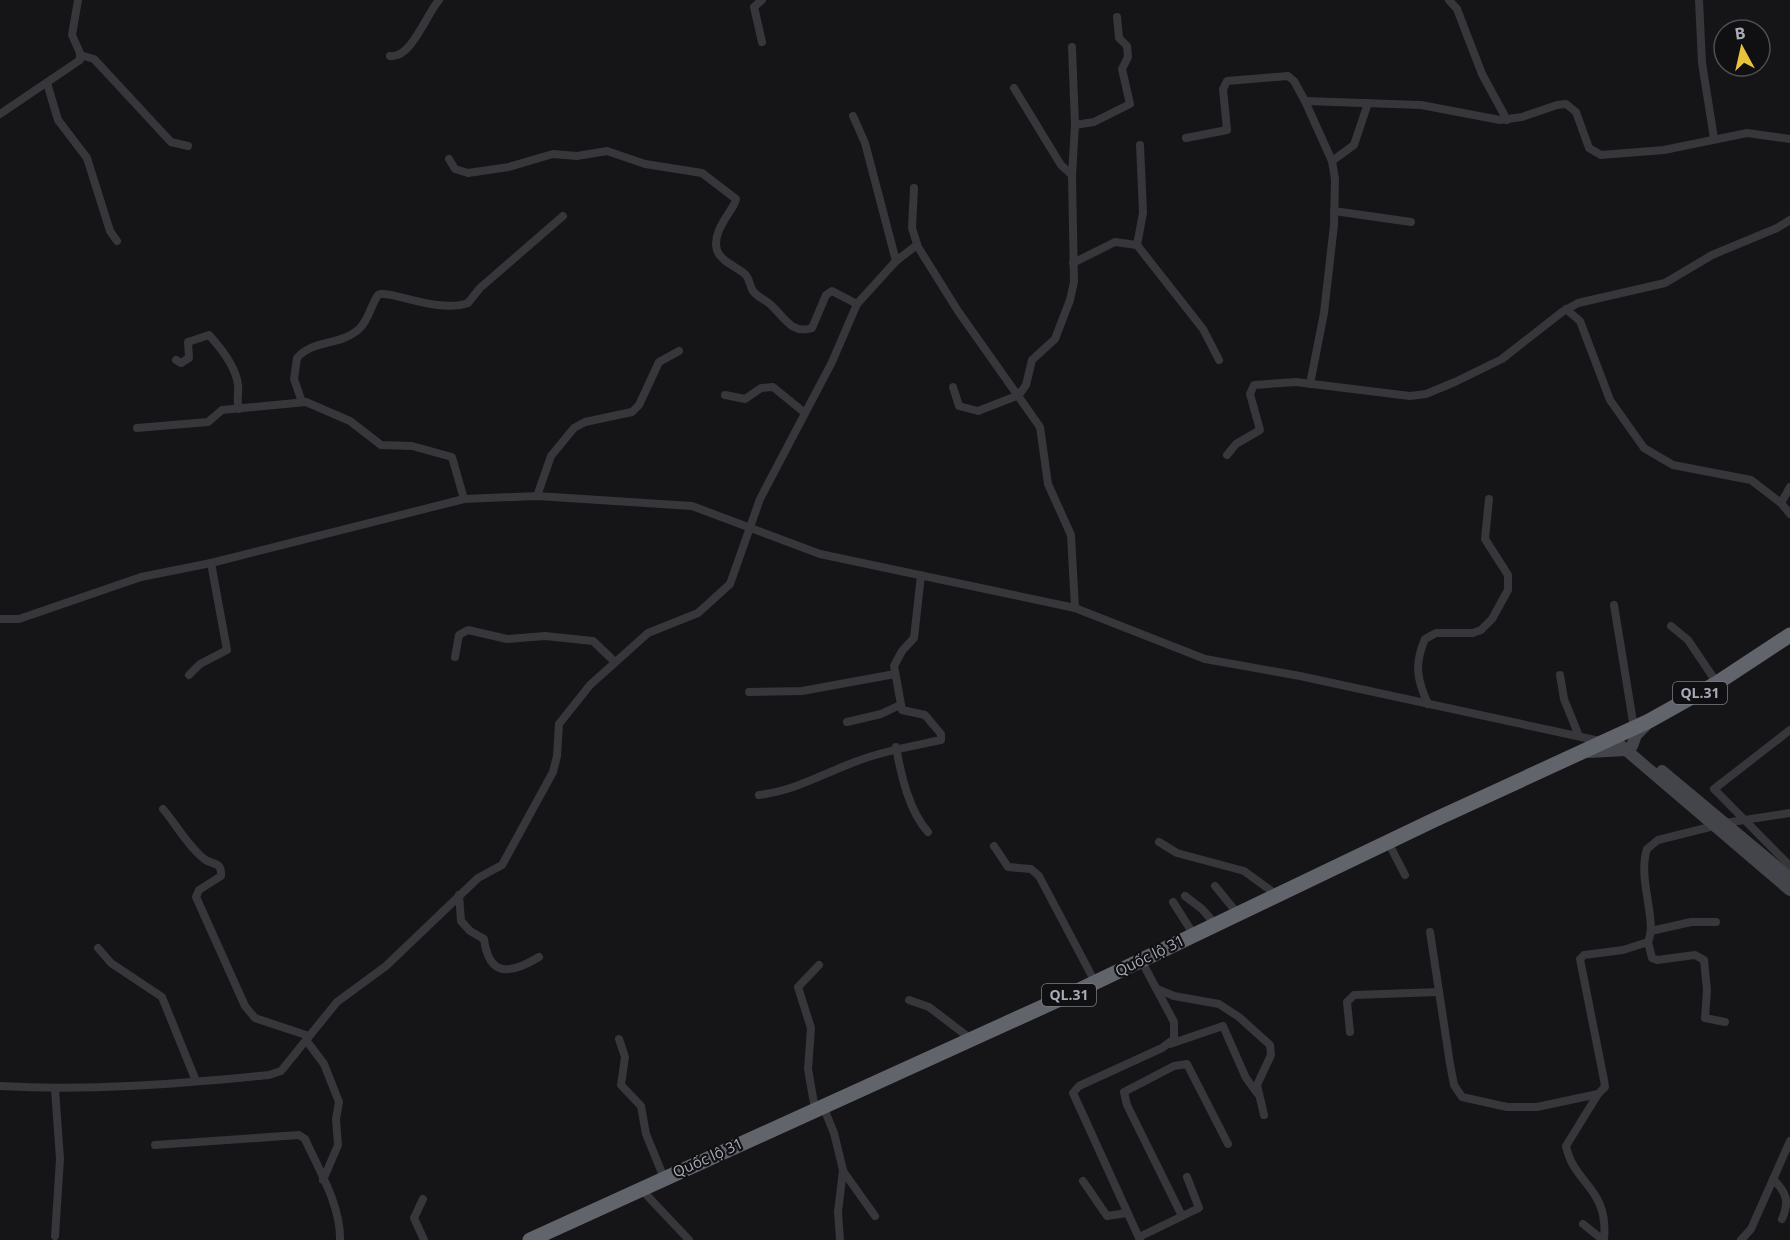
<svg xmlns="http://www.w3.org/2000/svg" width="1790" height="1240" font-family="'Open Sans',sans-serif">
	<rect width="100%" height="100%" fill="#151517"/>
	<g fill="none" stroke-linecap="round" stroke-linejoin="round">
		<g stroke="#36363b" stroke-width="8">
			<path d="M 762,0 L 754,7 L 762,42"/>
			<path d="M 1449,0 L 1457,9 L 1482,74 L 1507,120"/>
			<path d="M 1699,0 L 1702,63 L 1714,138"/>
			<path d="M 80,55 L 94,59 L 171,142 L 188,146"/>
			<path d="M 390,56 C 411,59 426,15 439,0"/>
			<path d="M 47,83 L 58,120 L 87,158 L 110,231 L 117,241"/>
			<path d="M 1014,88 L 1061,165 L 1072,175"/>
			<path d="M 1305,101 L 1421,105 L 1500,120 L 1522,117 L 1557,105 L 1566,104 L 1576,112 L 1589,148 L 1601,155 L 1664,150 L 1747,133 L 1790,139"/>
			<path d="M 0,114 L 80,60 L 80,53 L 72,35 L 78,0"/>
			<path d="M 853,116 L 865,143 L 896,261"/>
			<path d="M 1075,125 L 1094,122 L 1130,104 L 1122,69 L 1128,57 L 1127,46 L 1119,38 L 1117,17"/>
			<path d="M 1186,138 L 1227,130 L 1223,89 L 1227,81 L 1288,76 L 1294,81 L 1305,101 L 1332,161 L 1335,179 L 1334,225 L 1324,313 L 1310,384"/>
			<path d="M 1332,161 L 1354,145 L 1368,103"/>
			<path d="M 914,188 L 912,228 L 918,247 L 958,311 L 1040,427 L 1048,484 L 1071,535 L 1075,608"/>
			<path d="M 1334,211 L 1411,222"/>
			<path d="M 1137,245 L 1143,213 L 1140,145"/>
			<path d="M 1073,263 L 1115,242 L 1137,245 L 1203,329 L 1219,360"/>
			<path d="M 857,304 L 896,261 L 917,245"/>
			<path d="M 1566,309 L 1580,321 L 1610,400 L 1644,448 L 1673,465 L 1751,480 L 1781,503 L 1790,514"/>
			<path d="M 176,360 L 181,363 L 189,358 L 188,342 L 209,335 C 220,347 236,367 238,385 C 239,393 236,399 239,409"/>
			<path d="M 953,387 L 959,406 L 978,411 L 1019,395 L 1026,385 L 1032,360 L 1055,339 L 1070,300 L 1074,282 L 1072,175 L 1075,125 L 1072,47"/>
			<path d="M 725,395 L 745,399 L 761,388 L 773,387 L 805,413"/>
			<path d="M 302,402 L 294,379 L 297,358 C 313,339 342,346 360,328 C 369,319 371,305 378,295 C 389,289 438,314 468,303 L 480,288 L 563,216"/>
			<path d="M 137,428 L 208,422 L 222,410 L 306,402 L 350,421 L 381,445 L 412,446 L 452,457 L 464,499"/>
			<path d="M 1227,455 L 1236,444 L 1260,430 L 1250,394 L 1254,385 L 1296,382 L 1410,396 L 1426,394 L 1455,382 L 1502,359 L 1562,312 L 1578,303 L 1665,283 L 1712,255 L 1777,228 L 1790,220"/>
			<path d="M 537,496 L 551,456 L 574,428 L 585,422 L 632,412 L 639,405 L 659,362 L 679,351"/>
			<path d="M 1781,503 L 1790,487"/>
			<path d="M 1614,605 L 1634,728"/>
			<path d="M 0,619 L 19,619 L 141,577 L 211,563 L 464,499 L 537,496 L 692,506 L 820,554 L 1075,608 L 1205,659 L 1300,676 L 1600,741"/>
			<path d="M 1671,626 L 1688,640 L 1717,683"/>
			<path d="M 455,657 L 459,635 L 468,630 L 507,639 L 545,636 L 593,641 L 614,661"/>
			<path d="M 189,675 L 200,664 L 227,650 L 211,563"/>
			<path d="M 1560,675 L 1564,699 L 1579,736"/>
			<path d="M 749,692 L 802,691 L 895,674"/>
			<path d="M 1428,704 C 1417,680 1414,664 1425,639 L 1436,633 L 1473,633 L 1481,630 L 1492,619 L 1508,590 L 1508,575 L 1485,539 L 1489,499"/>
			<path d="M 847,722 L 881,714 L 900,705"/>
			<path d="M 1790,730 L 1714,789 L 1790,866"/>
			<path d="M 896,747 C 901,775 909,811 928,832"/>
			<path d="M 759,795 C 792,791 817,777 847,765 C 878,752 908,747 941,740 L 941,734 L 925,715 L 902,710 L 894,666 L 902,651 L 914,638 L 921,575"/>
			<path d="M 163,809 C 176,824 187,845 203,858 C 212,866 222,860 221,876 L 199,890 L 196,897 L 245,1006 L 255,1018 L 309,1036"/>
			<path d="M 1725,823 L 1790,813"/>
			<path d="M 1159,842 L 1177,853 L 1244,871 L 1277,895"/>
			<path d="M 1388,842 L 1405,875"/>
			<path d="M 994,846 L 1008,867 L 1031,869 L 1039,876 L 1095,982"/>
			<path d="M 1215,886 L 1238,914"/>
			<path d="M 459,895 L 461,921 L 470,931 L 484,939 C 489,978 511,974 539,957"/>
			<path d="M 1185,896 L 1202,909 L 1216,925"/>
			<path d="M 1173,902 L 1194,935"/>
			<path d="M 1651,931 L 1691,922 L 1716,922"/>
			<path d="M 1430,932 L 1450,1064 L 1454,1085 L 1462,1097 L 1507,1107 L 1537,1107 L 1598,1094 L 1605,1087 L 1604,1080 L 1580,959 L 1584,955 L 1623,950 L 1648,942 C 1658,921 1637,879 1647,849 L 1658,840 L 1714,826"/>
			<path d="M 1648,942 L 1652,958 L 1657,960 L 1695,955 L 1704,960 L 1707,990 L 1705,1018 L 1725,1022"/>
			<path d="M 98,948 L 111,963 L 162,997 L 196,1081"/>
			<path d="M 1157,989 L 1174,996 L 1219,1004 L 1239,1017 L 1270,1045 L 1271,1055 L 1257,1085 L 1264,1115"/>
			<path d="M 909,1000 L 929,1007 L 971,1039"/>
			<path d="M 1350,1032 L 1347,1002 L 1354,995 L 1439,992"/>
			<path d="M 619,1039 L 625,1057 L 621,1085 L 641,1106 L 646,1134 L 664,1178"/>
			<path d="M 306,1040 L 324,1064 L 339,1102 L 336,1119 L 338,1145 L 323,1180"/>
			<path d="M 1170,1044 L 1223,1026 L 1246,1078 L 1257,1093"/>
			<path d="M 0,1086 C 89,1091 180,1084 269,1075 L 281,1071 L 337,1002 L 386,966 L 478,878 L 502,865 L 553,772 L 557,756 L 559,724 L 590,685 L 648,633 L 698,613 L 730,584 L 760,499 L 832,362 L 857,304 L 832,291 L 826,295 L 812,328 C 792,335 784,317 771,305 C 766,300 757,297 753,291 C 749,285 750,279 745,274 C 737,267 720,261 717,250 C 711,230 735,209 736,199 L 702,173 L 645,164 L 607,151 L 577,156 L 553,154 L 509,167 L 468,173 L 455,169 L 449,159"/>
			<path d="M 55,1089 L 60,1159 L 55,1236"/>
			<path d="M 1598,1094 L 1566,1146 C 1574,1185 1609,1187 1604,1240"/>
			<path d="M 823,1106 L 834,1133 L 843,1170 L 838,1212 L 840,1240"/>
			<path d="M 815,1109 L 808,1069 L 811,1028 L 798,987 L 819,965"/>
			<path d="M 155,1145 L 299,1135 L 305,1139 C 319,1170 341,1206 340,1240"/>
			<path d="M 843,1171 L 875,1216"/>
			<path d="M 1773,1179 C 1786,1192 1790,1201 1782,1219"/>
			<path d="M 1083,1181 L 1107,1216 L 1127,1213"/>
			<path d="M 640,1188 L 689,1240"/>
			<path d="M 423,1199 L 414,1218 L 424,1240"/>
			<path d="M 1182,1216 L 1127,1105 L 1124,1092 L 1174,1066 L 1187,1064 L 1228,1144"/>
			<path d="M 1583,1224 L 1603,1240"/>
			<path d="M 1139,1237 L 1199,1208 L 1187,1177"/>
			<path d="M 1140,1240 L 1073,1093 L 1079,1086 L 1162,1048 L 1174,1039 L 1174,1022 L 1141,960"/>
			<path d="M 1741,1240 L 1751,1229 L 1790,1141"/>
		</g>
		<g stroke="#44454b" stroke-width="12">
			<path d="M 1612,738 L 1790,890"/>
			<path d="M 1632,746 L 1636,735 L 1646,725"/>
			<path d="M 1589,752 L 1625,750"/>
			<path d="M 1662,771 L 1790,878"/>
		</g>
		<path stroke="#62646c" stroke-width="15" d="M 530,1240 L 1071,994 L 1434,820 L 1649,721 L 1717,683 L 1790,635"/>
	</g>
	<g text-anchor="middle" stroke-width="4.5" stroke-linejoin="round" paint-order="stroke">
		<g fill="#101012" stroke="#7a7c85" stroke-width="1.5">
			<rect x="1673" y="682" width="54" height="22" rx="4.5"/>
			<rect x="1042" y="984" width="54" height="22" rx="4.5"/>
		</g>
		<g font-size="14" font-weight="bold" fill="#a8aab6">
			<text x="1700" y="698">QL.31</text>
			<text x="1069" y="1000">QL.31</text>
		</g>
		<g font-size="15" fill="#a8aab6" stroke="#101012">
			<text transform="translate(1150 956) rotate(-26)" y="5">Quốc lộ 31</text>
			<text transform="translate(708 1158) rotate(-24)" y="5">Quốc lộ 31</text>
		</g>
	</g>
	<g transform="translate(1742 48) rotate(352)"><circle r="28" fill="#101012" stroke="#4d4e54" stroke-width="1.5"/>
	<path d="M0-4.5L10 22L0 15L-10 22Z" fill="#e8c33c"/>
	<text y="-9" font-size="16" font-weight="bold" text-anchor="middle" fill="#a8aab6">B</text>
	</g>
</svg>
